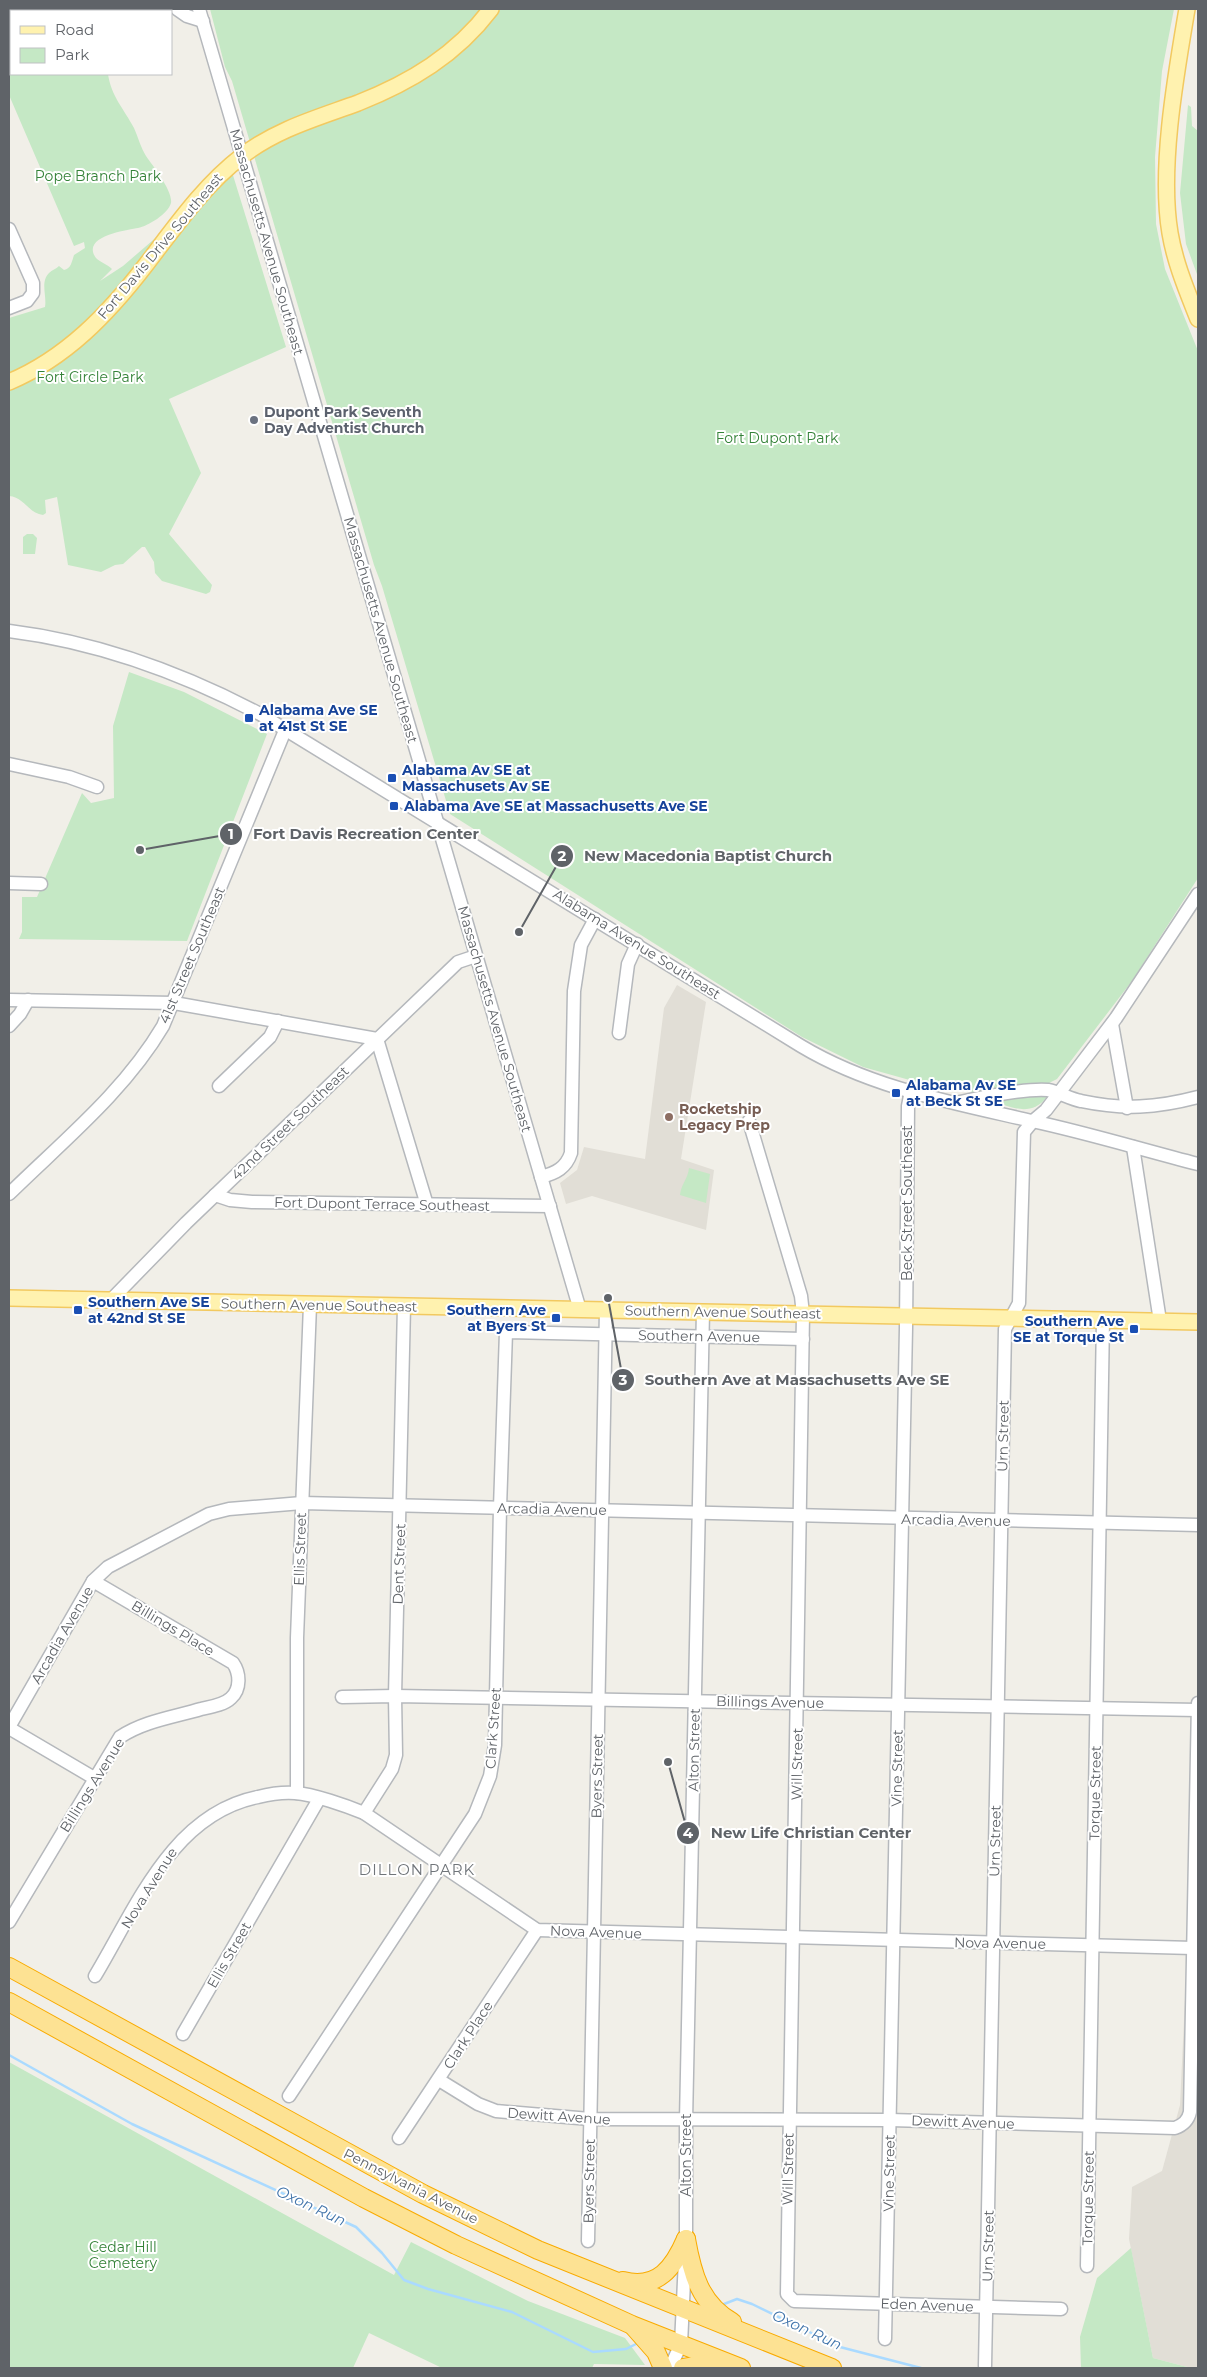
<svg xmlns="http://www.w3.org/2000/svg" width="1207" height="2377" font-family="Montserrat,sans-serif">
	<rect width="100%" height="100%" fill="#f1efe8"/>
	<g fill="#e1ded6">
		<path d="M 677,985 L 706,1002 L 681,1159 L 714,1170 L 706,1230 L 592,1196 L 566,1204 L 560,1183 L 577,1170 L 584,1147 L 645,1159 L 664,1008 Z"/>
		<path d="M 1198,1998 L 1198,2368 L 1191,2368 L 1153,2358 L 1129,2239 L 1132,2187 L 1162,2171 L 1180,2105 L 1185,1999 Z"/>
	</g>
	<g fill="#c5e8c5">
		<path d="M 9,9 L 90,9 L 89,11 L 11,11 L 11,74 L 108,74 C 111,96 124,109 134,128 C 138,137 141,148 146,156 C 153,166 173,191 171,203 C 168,214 148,226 138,228 C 128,230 80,236 96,258 C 100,262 107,264 112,269 L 100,281 L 123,266 L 232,172 L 286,347 L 169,399 L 201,473 L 169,534 L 212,585 L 210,592 L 206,594 L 162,581 L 155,573 L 154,562 L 145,547 L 142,547 L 123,564 L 115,565 L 101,572 L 68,565 L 57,497 L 45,500 L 46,513 L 43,515 C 28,513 24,497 9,496 L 9,318 L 45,307 C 47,296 40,282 49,273 C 52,270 56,269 59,266 L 64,270 C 71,269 72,261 74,255 L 85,248 L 84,242 L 74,246 L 9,95 Z"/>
		<path d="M 210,9 L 1174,9 L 1162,71 L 1155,157 L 1156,224 L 1165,269 L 1198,351 L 1198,878 L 1132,981 L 1057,1079 L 1047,1084 L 976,1093 L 924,1084 L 863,1067 L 802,1037 L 450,814 L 382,586 L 374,565 L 232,81 L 225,67 Z"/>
		<path d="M 1188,105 L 1191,107 L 1192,126 L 1198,131 L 1198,277 L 1186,244 L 1180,193 Z"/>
		<path d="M 27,534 L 33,534 L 37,538 L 35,554 L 23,554 L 23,537 Z"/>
		<path d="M 129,672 L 184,692 L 267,734 L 187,941 L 19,939 L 22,932 L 22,897 L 37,897 L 82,793 L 91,803 L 114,798 L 113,726 Z"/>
		<path d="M 1046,1095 L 1047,1097 C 1032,1116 1014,1109 994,1101 Z"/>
		<path d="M 689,1168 L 710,1174 L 706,1203 L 680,1195 C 681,1184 688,1179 689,1168 Z"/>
		<path d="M 9,2062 L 394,2275 L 411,2242 L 528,2301 L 625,2338 L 645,2365 L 594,2364 L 592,2368 L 442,2368 L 369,2333 L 353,2368 L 9,2368 Z"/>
		<path d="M 1131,2248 L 1153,2358 L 1191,2368 L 1081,2368 L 1080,2337 L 1097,2278 Z"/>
	</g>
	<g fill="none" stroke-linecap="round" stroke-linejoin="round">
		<g stroke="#aadaff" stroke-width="2.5">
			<path d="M 9,2055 L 132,2124 L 356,2227 L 382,2253 L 404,2280 L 428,2289 L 512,2312 L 593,2352 L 626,2349 L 636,2344"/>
			<path d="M 724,2304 L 737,2299 L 752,2304 L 840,2347 L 921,2368"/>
		</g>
		<defs>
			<g id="minor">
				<path d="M 177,9 L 187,16 L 203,21"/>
				<path d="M 199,9 L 580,1310"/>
				<path d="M 9,229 L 33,283 L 33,293 L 27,301 L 9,308"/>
				<path d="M 9,631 C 97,642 182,673 260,714 L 801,1046 C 871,1088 954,1103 1032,1121 C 1088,1133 1143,1150 1198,1164"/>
				<path d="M 9,764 L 69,777 L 97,787"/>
				<path d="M 9,883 L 41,884"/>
				<path d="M 9,1000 L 174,1003 L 377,1039 L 427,1205"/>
				<path d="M 1112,1024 L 1127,1108"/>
				<path d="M 9,1026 L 20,1014 L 28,1000"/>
				<path d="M 619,1033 L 628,964 L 637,944"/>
				<path d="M 219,1086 L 270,1037 L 278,1021"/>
				<path d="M 960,1102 C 983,1097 1025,1088 1048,1090 C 1059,1092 1070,1099 1081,1101 C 1124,1110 1156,1108 1198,1097"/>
				<path d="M 749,1121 L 801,1296 L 803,1314 L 787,2294 L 794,2301 L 1061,2309"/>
				<path d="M 1133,1147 L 1160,1321"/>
				<path d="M 541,1177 C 556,1173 566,1168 571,1153 L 574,991 L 581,945 L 595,919"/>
				<path d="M 9,1194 C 63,1141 124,1092 163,1026 L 286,728"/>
				<path d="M 215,1195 L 230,1200 L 252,1202 L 550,1206"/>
				<path d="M 110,1301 L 186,1223 L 458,962 L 476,956"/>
				<path d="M 342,1697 L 395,1696 L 1198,1710"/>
				<path d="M 9,1727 L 93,1581 L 108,1567 L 209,1514 L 229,1509 L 302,1503 L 1198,1525"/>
				<path d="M 9,1728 L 94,1778"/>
				<path d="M 297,1793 L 297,1638 L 310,1305"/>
				<path d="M 364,1813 L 392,1769 L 396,1755 L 395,1696 L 404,1306"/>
				<path d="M 9,1922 L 120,1737 C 144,1721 174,1717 201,1709 C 210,1707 224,1705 231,1698 C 241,1689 240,1673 233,1663 L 93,1581"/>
				<path d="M 95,1976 C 136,1908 172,1814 258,1797 C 270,1794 282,1792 295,1793 C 313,1794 347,1806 364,1813 L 537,1930 L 1193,1948"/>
				<path d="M 183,2034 L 319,1799"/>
				<path d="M 439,2080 L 478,2104 L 496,2111 L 590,2119 L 890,2120 L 1175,2128 C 1183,2125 1188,2121 1190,2112 L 1198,1703"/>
				<path d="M 289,2096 L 475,1814 L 490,1776 L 495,1745 L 500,1508 L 506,1332 L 803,1339"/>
				<path d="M 399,2138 L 537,1930"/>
				<path d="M 588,2241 L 606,1310"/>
				<path d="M 1087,2266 L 1103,1320"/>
				<path d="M 885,2339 L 906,1328 L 908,1106 L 911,1091"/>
				<path d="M 985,2366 L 1005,1329 L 1019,1303 L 1024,1132 L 1033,1121 L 1046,1110 L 1116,1018 L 1198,894"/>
				<path d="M 670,2368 L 681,2344 L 686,2239 L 686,2121 L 703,1311"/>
			</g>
			<g id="major">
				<path d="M 1187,9 C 1176,74 1159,168 1170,233 C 1175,263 1187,291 1198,319"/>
				<path d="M 9,382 C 66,358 108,314 145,266 C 175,227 203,186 242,156 C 277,129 317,118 358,103 C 411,82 456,55 491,9"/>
				<path d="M 9,1298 L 1198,1322"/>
			</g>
			<g id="highway">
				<path d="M 9,1967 L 423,2194 L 538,2250 L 832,2368"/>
				<path d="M 9,2002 L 364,2198 L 456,2245 L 632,2325 L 741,2368"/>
				<path d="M 686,2239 C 692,2273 700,2304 732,2322"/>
				<path d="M 623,2281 C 658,2290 674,2267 686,2239"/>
				<path d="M 634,2327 L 656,2352 L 663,2368"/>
				<path d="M 683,2368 L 721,2361"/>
			</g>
		</defs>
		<use href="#minor" stroke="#b5b8bc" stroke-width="15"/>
		<use href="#major" stroke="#f2c960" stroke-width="18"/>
		<use href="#highway" stroke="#f9ab00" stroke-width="20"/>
		<use href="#minor" stroke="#fff" stroke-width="12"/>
		<use href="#major" stroke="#fff2af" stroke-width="15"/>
		<use href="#highway" stroke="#fde293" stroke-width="18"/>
	</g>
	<circle fill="#6b7280" stroke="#fff" stroke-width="2" cx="254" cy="420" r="5"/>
	<g fill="#1a4fb4" stroke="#fff" stroke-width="2">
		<rect x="244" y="713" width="10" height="10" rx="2.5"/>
		<rect x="387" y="773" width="10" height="10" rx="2.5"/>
		<rect x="389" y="801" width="10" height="10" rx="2.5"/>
		<rect x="891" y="1088" width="10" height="10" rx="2.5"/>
		<rect x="73" y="1305" width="10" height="10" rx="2.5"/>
		<rect x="551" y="1313" width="10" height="10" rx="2.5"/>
		<rect x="1129" y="1324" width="10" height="10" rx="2.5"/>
	</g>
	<circle fill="#8d6e63" stroke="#fff" stroke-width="2" cx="669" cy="1117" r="5"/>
	<g text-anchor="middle" stroke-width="4" stroke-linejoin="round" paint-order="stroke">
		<g font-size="14" fill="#348238" stroke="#fff">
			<text x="98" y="181">Pope Branch Park</text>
			<text x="90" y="382">Fort Circle Park</text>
			<text x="777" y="443">Fort Dupont Park</text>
			<text x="123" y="2252">Cedar Hill<tspan x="123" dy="16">Cemetery</tspan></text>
		</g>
		<g font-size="14" fill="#5f6368" stroke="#fff">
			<text transform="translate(267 242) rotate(74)" y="5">Massachusetts Avenue Southeast</text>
			<text transform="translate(160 246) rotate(-50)" y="5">Fort Davis Drive Southeast</text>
			<text transform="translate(381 630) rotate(74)" y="5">Massachusetts Avenue Southeast</text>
			<text transform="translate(637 944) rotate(32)" y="5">Alabama Avenue Southeast</text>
			<text transform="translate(192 955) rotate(-67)" y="5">41st Street Southeast</text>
			<text transform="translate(495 1019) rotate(74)" y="5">Massachusetts Avenue Southeast</text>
			<text transform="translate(290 1123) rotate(-44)" y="5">42nd Street Southeast</text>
			<text transform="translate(907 1203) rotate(-90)" y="5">Beck Street Southeast</text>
			<text transform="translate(382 1204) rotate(1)" y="5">Fort Dupont Terrace Southeast</text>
			<text transform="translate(319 1305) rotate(1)" y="5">Southern Avenue Southeast</text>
			<text transform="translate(723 1312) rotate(1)" y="5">Southern Avenue Southeast</text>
			<text transform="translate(699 1336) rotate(1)" y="5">Southern Avenue</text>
			<text transform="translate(1003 1436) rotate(-89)" y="5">Urn Street</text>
			<text transform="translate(552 1509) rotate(1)" y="5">Arcadia Avenue</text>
			<text transform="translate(956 1520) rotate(1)" y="5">Arcadia Avenue</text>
			<text transform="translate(300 1549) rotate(-88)" y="5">Ellis Street</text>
			<text transform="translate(399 1564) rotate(-88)" y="5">Dent Street</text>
			<text transform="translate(173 1628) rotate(31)" y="5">Billings Place</text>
			<text transform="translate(62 1635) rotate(-60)" y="5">Arcadia Avenue</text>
			<text transform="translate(770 1702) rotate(1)" y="5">Billings Avenue</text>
			<text transform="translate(493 1728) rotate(-86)" y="5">Clark Street</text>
			<text transform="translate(694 1750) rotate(-89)" y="5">Alton Street</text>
			<text transform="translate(797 1764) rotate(-89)" y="5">Will Street</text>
			<text transform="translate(897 1768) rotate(-89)" y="5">Vine Street</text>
			<text transform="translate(597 1776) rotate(-89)" y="5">Byers Street</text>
			<text transform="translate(92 1785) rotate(-58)" y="5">Billings Avenue</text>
			<text transform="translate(1095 1793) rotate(-89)" y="5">Torque Street</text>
			<text transform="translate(995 1841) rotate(-89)" y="5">Urn Street</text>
			<text transform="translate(149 1888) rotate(-58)" y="5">Nova Avenue</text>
			<text transform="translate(596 1932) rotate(2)" y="5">Nova Avenue</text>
			<text transform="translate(1000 1943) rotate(1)" y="5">Nova Avenue</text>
			<text transform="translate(229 1955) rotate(-60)" y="5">Ellis Street</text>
			<text transform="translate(468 2035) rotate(-57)" y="5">Clark Place</text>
			<text transform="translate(559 2116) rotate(4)" y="5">Dewitt Avenue</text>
			<text transform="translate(963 2122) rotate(2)" y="5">Dewitt Avenue</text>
			<text transform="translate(686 2155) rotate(-90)" y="5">Alton Street</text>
			<text transform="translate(788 2169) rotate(-89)" y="5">Will Street</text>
			<text transform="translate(889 2173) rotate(-89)" y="5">Vine Street</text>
			<text transform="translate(589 2181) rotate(-89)" y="5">Byers Street</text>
			<text transform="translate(411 2186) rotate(27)" y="5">Pennsylvania Avenue</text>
			<text transform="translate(1088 2198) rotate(-89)" y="5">Torque Street</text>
			<text transform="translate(988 2246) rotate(-89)" y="5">Urn Street</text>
			<text transform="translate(927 2305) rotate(2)" y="5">Eden Avenue</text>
		</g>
		<g font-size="14" font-weight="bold" fill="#5b616d" stroke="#fff" text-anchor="start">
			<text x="264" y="417">Dupont Park Seventh<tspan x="264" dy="16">Day Adventist Church</tspan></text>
		</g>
		<g font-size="14" font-weight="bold" fill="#164399" stroke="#fff" text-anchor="start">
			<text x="259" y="715">Alabama Ave SE<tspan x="259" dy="16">at 41st St SE</tspan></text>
			<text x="402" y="775">Alabama Av SE at<tspan x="402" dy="16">Massachusets Av SE</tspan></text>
			<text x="404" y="811">Alabama Ave SE at Massachusetts Ave SE</text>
			<text x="906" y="1090">Alabama Av SE<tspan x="906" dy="16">at Beck St SE</tspan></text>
			<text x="88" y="1307">Southern Ave SE<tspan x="88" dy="16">at 42nd St SE</tspan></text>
			<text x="546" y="1315" text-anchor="end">Southern Ave<tspan x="546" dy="16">at Byers St</tspan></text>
			<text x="1124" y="1326" text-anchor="end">Southern Ave<tspan x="1124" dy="16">SE at Torque St</tspan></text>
		</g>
		<g font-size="14" font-weight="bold" fill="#785e54" stroke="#fff" text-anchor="start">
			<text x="679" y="1114">Rocketship<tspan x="679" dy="16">Legacy Prep</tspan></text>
		</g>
		<g font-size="15" letter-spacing="1" fill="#70757a" stroke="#fff">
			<text x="417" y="1875">DILLON PARK</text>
		</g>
		<g font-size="15" font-style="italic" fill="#4174aa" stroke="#fff">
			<text transform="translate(311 2206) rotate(25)" y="5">Oxon Run</text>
			<text transform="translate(807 2330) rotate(25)" y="5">Oxon Run</text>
		</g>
	</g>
	<path fill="none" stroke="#5f6368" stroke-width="2" d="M140 850L231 834M519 932L562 856M608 1298L623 1380M668 1762L688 1833"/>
	<g fill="#5f6368" stroke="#fff" stroke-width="2">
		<circle cx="140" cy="850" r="5"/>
		<circle cx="519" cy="932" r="5"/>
		<circle cx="608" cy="1298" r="5"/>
		<circle cx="668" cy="1762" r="5"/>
		<circle cx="231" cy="834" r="12"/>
		<circle cx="562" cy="856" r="12"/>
		<circle cx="623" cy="1380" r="12"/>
		<circle cx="688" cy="1833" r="12"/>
	</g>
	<g font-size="15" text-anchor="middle" font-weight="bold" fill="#fff">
		<text x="231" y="839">1</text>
		<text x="562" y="861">2</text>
		<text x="623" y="1385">3</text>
		<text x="688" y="1838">4</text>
	</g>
	<g font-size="15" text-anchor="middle" font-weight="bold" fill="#5f6368" stroke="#fff" stroke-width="4" stroke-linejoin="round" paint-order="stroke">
		<text x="366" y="839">Fort Davis Recreation Center</text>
		<text x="708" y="861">New Macedonia Baptist Church</text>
		<text x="797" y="1385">Southern Ave at Massachusetts Ave SE</text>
		<text x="811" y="1838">New Life Christian Center</text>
	</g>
	<rect width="1207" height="2377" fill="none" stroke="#5f6368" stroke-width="20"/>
	<rect x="10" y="10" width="162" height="65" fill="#ffffff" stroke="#bfc1c3"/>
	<rect x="20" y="26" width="25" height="8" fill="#fff2af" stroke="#bfc1c3"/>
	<text x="55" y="35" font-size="15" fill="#5f6368">Road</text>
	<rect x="20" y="48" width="25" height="15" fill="#c5e8c5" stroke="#bfc1c3"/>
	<text x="55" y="60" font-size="15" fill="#5f6368">Park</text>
</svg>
